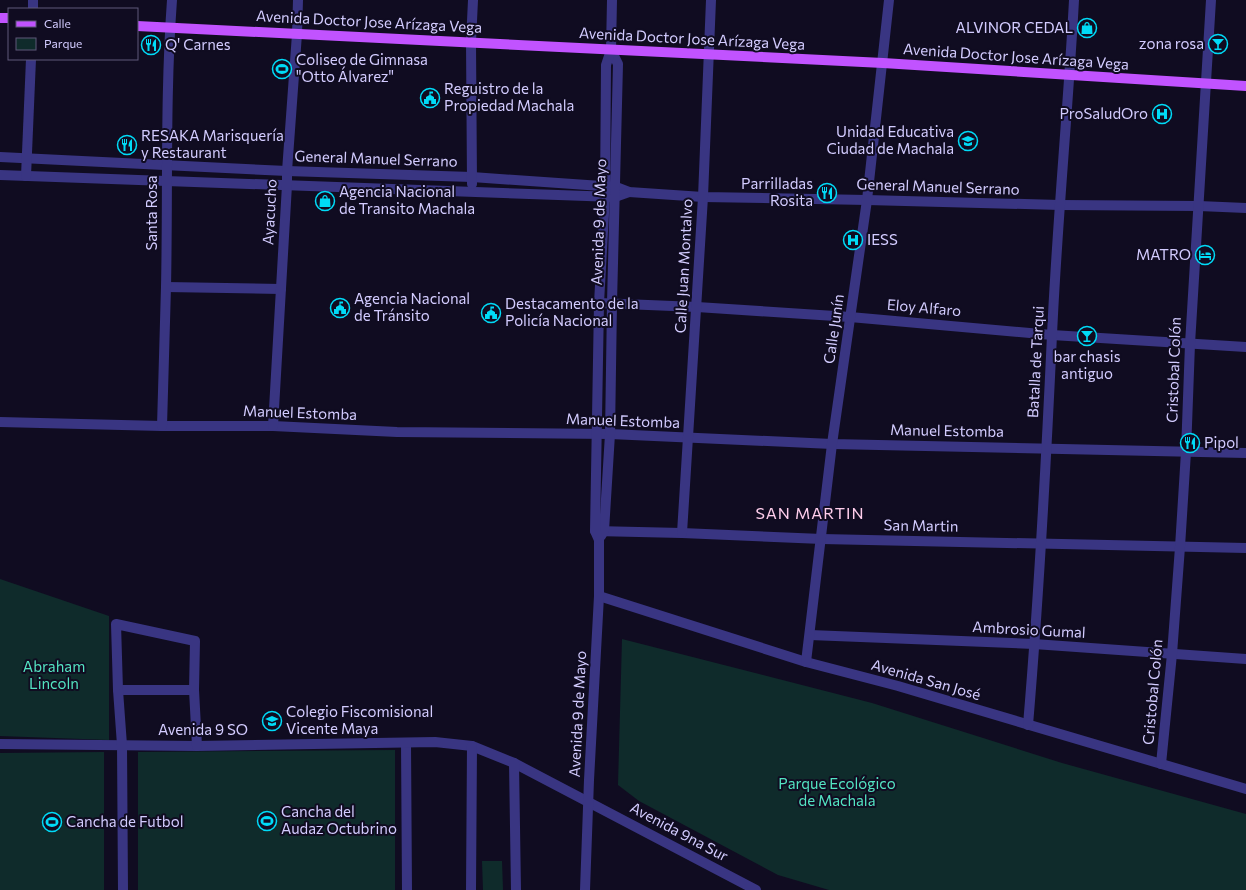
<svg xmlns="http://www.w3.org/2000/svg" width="1246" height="890" font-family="Commissioner,sans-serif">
	<rect width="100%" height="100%" fill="#100c21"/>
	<g fill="#0f2b2b">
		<path d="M 0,579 L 109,616 L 109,740 L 0,736 Z"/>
		<path d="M 622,639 L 872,703 L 1062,763 L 1246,814 L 1246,890 L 829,890 L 778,875 L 639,801 L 618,785 Z"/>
		<path d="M 395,750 L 395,890 L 138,890 L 138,752 Z"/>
		<path d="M 104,752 L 104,890 L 0,890 L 0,753 Z"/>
		<path d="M 482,861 L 502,861 L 503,890 L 483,890 Z"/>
	</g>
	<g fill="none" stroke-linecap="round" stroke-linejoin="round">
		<g stroke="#393582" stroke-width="10">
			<path d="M 33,9 L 33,0"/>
			<path d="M 0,157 L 287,171 L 472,177 L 616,187 L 629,192 L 703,197 L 867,200 L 1060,205 L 1199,206 L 1246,208"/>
			<path d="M 0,175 L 615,197 L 629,192"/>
			<path d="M 26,176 L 31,59"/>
			<path d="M 472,184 L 471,42 L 473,0"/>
			<path d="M 166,287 L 281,289"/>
			<path d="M 599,303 L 697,307 L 850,317 L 1052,335 L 1246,347"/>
			<path d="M 0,422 L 162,426 L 273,426 L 397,432 L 610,434 L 832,444 L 1246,453"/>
			<path d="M 162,426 C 163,380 165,334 166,287 C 168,192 165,96 172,0"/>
			<path d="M 273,426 L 287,185 L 287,171 L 297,34 L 298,0"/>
			<path d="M 595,531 L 682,533 L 822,539 L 1246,548"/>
			<path d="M 682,533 L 703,197 L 711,0"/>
			<path d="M 601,536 L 604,531 L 610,434 L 612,303 L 618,64 L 611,50"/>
			<path d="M 599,596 L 806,662 L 898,686 L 1246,789"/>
			<path d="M 810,635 L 1034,644 L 1246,659"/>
			<path d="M 806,662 L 832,444 L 867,200 L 889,0"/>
			<path d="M 118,690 L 194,690"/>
			<path d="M 1028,725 C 1039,595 1046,465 1052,335 C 1057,223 1068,112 1074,0"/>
			<path d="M 406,743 L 407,890"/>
			<path d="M 0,744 L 197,746 L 435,742 L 472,746 L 514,763 L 756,890"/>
			<path d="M 514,763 L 516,890"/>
			<path d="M 1161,764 L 1172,654 L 1180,547 L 1186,452 L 1190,344 L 1211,0"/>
			<path d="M 123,890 L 122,745 L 118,690 L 116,624 L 195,641 L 194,690 L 197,746"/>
			<path d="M 471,890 L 472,746"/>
			<path d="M 585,890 L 589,780 L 599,596 L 599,540 L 595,531 L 599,303 L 605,196 L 606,65 L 611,50 L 612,0"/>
		</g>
		<g stroke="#c153ff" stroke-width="10">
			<path d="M 0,18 L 9,18"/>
			<path d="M 137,26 L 883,63 L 1246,86"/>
		</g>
	</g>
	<defs>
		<symbol id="shop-ring" viewBox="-11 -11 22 22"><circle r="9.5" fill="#100c21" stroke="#00dbf7" stroke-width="1.5"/><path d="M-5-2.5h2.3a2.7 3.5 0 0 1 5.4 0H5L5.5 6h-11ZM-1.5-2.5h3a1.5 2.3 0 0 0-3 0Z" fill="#00dbf7"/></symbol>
		<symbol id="bar-ring" viewBox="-11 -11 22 22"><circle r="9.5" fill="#100c21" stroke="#00dbf7" stroke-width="1.5"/><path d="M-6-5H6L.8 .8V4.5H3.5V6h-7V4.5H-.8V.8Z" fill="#00dbf7"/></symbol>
		<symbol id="restaurant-ring" viewBox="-11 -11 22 22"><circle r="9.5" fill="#100c21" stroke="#00dbf7" stroke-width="1.5"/><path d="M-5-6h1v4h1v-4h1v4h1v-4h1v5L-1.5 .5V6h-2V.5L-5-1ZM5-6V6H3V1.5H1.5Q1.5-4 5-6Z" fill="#00dbf7"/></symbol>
		<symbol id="stadium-ring" viewBox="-11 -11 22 22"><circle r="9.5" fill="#100c21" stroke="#00dbf7" stroke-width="1.5"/><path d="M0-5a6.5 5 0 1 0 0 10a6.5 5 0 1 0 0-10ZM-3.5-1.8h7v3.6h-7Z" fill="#00dbf7"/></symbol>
		<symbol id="civic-ring" viewBox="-11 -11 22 22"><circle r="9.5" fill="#100c21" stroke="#00dbf7" stroke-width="1.5"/><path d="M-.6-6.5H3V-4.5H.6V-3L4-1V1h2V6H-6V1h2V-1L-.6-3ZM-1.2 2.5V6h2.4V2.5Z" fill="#00dbf7"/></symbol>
		<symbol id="hospital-ring" viewBox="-11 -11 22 22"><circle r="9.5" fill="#100c21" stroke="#00dbf7" stroke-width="1.5"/><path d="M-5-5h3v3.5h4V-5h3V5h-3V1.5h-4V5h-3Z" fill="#00dbf7"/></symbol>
		<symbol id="school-ring" viewBox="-11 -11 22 22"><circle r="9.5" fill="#100c21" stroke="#00dbf7" stroke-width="1.5"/><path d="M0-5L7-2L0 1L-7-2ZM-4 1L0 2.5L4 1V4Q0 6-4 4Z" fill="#00dbf7"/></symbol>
		<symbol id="hotel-ring" viewBox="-11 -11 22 22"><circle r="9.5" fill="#100c21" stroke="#00dbf7" stroke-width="1.5"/><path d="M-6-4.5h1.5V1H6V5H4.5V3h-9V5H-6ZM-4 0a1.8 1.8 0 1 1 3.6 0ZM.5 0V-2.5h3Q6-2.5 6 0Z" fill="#00dbf7"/></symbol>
	</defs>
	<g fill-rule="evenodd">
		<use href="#shop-ring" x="1076" y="17" width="22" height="22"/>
		<use href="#bar-ring" x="1207" y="33" width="22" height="22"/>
		<use href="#restaurant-ring" x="140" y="34" width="22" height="22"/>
		<use href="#stadium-ring" x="271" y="58" width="22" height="22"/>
		<use href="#civic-ring" x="419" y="87" width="22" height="22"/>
		<use href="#hospital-ring" x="1151" y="103" width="22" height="22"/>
		<use href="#school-ring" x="957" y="130" width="22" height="22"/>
		<use href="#restaurant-ring" x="116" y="134" width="22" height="22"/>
		<use href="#restaurant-ring" x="816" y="182" width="22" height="22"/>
		<use href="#shop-ring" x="314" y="190" width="22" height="22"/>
		<use href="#hospital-ring" x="842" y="229" width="22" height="22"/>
		<use href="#hotel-ring" x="1194" y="244" width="22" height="22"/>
		<use href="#civic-ring" x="329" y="297" width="22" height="22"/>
		<use href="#civic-ring" x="480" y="302" width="22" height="22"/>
		<use href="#bar-ring" x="1076" y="325" width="22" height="22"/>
		<use href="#restaurant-ring" x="1179" y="432" width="22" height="22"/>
		<use href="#school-ring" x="261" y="710" width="22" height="22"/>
		<use href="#stadium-ring" x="256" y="810" width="22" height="22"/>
		<use href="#stadium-ring" x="41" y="811" width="22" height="22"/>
	</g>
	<g text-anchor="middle" stroke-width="4" stroke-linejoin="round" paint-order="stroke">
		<g font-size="15" fill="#d3ccff" stroke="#100c21">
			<text transform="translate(369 22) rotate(3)" y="5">Avenida Doctor Jose Arízaga Vega</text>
			<text transform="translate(692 39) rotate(3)" y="5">Avenida Doctor Jose Arízaga Vega</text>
			<text transform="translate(1016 57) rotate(4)" y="5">Avenida Doctor Jose Arízaga Vega</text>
			<text transform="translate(376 159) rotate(2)" y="5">General Manuel Serrano</text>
			<text transform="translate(938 187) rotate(2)" y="5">General Manuel Serrano</text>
			<text transform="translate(270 212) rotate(-87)" y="5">Ayacucho</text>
			<text transform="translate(152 213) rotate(-90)" y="5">Santa Rosa</text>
			<text transform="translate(599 222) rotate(-88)" y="5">Avenida 9 de Mayo</text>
			<text transform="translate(684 266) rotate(-87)" y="5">Calle Juan Montalvo</text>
			<text transform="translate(924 308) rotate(5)" y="5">Eloy Alfaro</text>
			<text transform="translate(834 329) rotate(-82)" y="5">Calle Junín</text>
			<text transform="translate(1036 362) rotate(-87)" y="5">Batalla de Tarqui</text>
			<text transform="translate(1174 370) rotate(-88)" y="5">Cristobal Colón</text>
			<text transform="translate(300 413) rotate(2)" y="5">Manuel Estomba</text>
			<text transform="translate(623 421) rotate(2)" y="5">Manuel Estomba</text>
			<text transform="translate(947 431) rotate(1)" y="5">Manuel Estomba</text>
			<text transform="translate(921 526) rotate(1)" y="5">San Martin</text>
			<text transform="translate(1029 630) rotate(3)" y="5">Ambrosio Gumal</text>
			<text transform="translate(926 680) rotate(16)" y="5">Avenida San José</text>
			<text transform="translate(1153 692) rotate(-85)" y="5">Cristobal Colón</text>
			<text transform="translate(578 714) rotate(-87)" y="5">Avenida 9 de Mayo</text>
			<text x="203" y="735">Avenida 9 SO</text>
			<text transform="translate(679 832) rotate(28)" y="5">Avenida 9na Sur</text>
		</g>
		<g font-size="15" fill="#d3ccff" stroke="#100c21" text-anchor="start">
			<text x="1073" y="33" text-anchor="end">ALVINOR CEDAL</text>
			<text x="1204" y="49" text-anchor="end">zona rosa</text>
			<text x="165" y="50">Q' Carnes</text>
			<text x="296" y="65">Coliseo de Gimnasa<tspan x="296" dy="17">"Otto Álvarez"</tspan></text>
			<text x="444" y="94">Reguistro de la<tspan x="444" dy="17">Propiedad Machala</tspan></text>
			<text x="1148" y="119" text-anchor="end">ProSaludOro</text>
			<text x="954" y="137" text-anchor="end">Unidad Educativa<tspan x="954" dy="17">Ciudad de Machala</tspan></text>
			<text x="141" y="141">RESAKA Marisquería<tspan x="141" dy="17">y Restaurant</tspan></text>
			<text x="813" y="189" text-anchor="end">Parrilladas<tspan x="813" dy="17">Rosita</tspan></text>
			<text x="339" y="197">Agencia Nacional<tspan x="339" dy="17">de Transito Machala</tspan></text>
			<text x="867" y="245">IESS</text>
			<text x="1191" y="260" text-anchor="end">MATRO</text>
			<text x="354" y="304">Agencia Nacional<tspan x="354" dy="17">de Tránsito</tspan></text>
			<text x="505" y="309">Destacamento de la<tspan x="505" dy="17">Policía Nacional</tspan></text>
			<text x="1087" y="362" text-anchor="middle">bar chasis<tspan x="1087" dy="17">antiguo</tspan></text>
			<text x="1204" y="448">Pipol</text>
			<text x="286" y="717">Colegio Fiscomisional<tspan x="286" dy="17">Vicente Maya</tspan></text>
			<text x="281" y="817">Cancha del<tspan x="281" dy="17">Audaz Octubrino</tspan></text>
			<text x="66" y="827">Cancha de Futbol</text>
		</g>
		<g font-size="15" fill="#53e4c2" stroke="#100c21">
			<text x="54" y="672">Abraham<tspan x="54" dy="17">Lincoln</tspan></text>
			<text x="837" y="789">Parque Ecológico<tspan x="837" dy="17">de Machala</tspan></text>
		</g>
		<g font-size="16" letter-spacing="1" fill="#ffceec" stroke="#100c21">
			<text x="810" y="519">SAN MARTIN</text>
		</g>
	</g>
	<rect x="8" y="8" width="130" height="52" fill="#100c21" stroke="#5e597a"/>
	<rect x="16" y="21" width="20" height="6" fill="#c153ff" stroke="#5e597a"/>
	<text x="44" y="28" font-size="12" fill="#d3ccff">Calle</text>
	<rect x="16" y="38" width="20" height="12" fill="#0f2b2b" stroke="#5e597a"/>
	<text x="44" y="48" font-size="12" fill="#d3ccff">Parque</text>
</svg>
